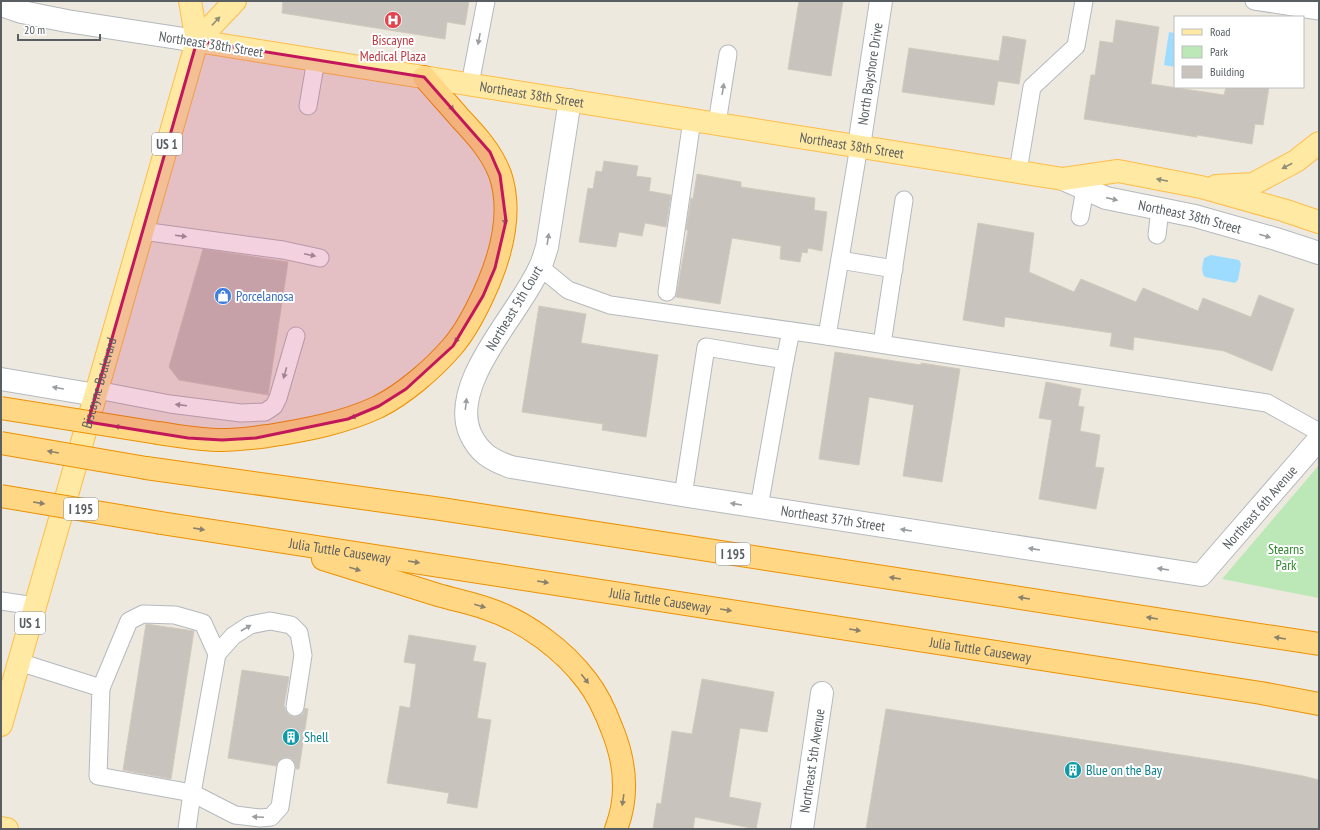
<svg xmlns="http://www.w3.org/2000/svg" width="1320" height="830" font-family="'PT Sans Narrow',sans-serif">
	<rect width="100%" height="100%" fill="#ede9df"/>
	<path fill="#bce8b8" d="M 1319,465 L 1319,598 L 1222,579 Z"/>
	<g fill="#9edcff">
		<path d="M 1169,32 L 1175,33 L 1175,67 L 1164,65 Z"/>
		<path d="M 1211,255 L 1239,260 L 1241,264 L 1238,280 L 1235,283 L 1205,277 C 1200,272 1203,264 1204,258 Z"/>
	</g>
	<g fill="#c8c3bc" stroke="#d2cabd">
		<path d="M 283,1 L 469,1 L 465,25 L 447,22 L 445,39 L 282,13 Z"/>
		<path d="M 799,1 L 843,1 L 831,76 L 788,69 Z"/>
		<path d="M 1116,20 L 1159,27 L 1151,84 L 1224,95 L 1226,87 L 1269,87 L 1263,125 L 1255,124 L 1252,144 L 1197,135 L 1197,137 L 1084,119 L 1091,75 L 1095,75 L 1100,41 L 1113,43 Z"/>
		<path d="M 1003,36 L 1026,40 L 1019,84 L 998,81 L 994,105 L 902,92 L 909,48 L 999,61 Z"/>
		<path d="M 604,161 L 638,166 L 636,176 L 651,178 L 649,191 L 671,195 L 666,227 L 645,223 L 642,236 L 619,232 L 616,247 L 579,242 L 588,188 L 593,189 L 596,171 L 602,172 Z"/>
		<path d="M 697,174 L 741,182 L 741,187 L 815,198 L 814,210 L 827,212 L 822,251 L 808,248 L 807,253 L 802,252 L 800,262 L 780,259 L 781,246 L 732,238 L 720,304 L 676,297 L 688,230 L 686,230 L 691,198 L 693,199 Z"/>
		<path d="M 978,223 L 1034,233 L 1029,272 L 1074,292 L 1081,279 L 1136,302 L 1143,288 L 1198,311 L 1203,298 L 1251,317 L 1259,295 L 1294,309 L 1272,371 L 1224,351 L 1134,337 L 1133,350 L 1110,346 L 1112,333 L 1005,317 L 1004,327 L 963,320 Z"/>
		<path d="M 203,249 L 288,262 L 268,395 L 179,380 L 169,367 Z"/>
		<path d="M 539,306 L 586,314 L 581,343 L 658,355 L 646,437 L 602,430 L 603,424 L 522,412 Z"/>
		<path d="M 835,352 L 921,365 L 921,363 L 960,369 L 942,482 L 903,476 L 914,405 L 869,397 L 859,465 L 819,459 Z"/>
		<path d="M 1046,382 L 1081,389 L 1078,406 L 1084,407 L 1080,431 L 1100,435 L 1095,467 L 1104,468 L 1096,509 L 1039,499 L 1052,420 L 1039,418 Z"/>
		<path d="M 146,624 L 194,631 L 171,779 L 123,770 Z"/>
		<path d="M 409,635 L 476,646 L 473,661 L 486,663 L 477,718 L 491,720 L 477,808 L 447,803 L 449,793 L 387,783 L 400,706 L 410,708 L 416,664 L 404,662 Z"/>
		<path d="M 242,670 L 289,677 L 284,705 L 286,711 L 289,715 L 294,717 L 299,716 L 303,714 L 305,708 L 308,709 L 299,769 L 296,769 L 295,764 L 292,759 L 288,757 L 282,758 L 278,761 L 276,766 L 228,758 Z"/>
		<path d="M 702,679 L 774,692 L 767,732 L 740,728 L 729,797 L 761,803 L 756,829 L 695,817 L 693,829 L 653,829 L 657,803 L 661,804 L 672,731 L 692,734 Z"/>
		<path d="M 886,709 L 1239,764 L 1303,776 L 1319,780 L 1319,829 L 866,829 Z"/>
	</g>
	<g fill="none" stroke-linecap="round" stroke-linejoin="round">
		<defs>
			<g id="service">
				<path d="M 1254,1 L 1319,11"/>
				<path d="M 470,84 L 486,1"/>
				<path d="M 308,106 L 316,60"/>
				<path d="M 717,123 L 728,54"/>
				<path d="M 1018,171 L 1032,87 L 1076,46 L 1084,1"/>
				<path d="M 1080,217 L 1087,178"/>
				<path d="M 142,231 L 283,250 L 320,258"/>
				<path d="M 1157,235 L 1160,209"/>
				<path d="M 840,260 L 894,269"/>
				<path d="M 540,267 L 568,290 L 610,305 L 827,336 L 1267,403 L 1319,432"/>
				<path d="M 667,292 L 692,120"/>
				<path d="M 827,336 L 859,146"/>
				<path d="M 882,344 L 904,200"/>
				<path d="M 97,390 L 170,404 L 241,413 L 265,412 L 274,406 L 278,398 L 296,336"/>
				<path d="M 683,496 L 706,347 L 785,360 L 791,331"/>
				<path d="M 759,507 L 785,360"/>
				<path d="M 1,601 L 35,606"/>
				<path d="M 19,662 L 101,688 L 98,776 L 192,793 L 235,815 L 260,818 L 271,817 L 280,807 L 286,767"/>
				<path d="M 101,688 L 129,621 L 143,614 L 175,615 L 203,623 L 217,654"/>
				<path d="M 187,829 L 192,793 L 217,654 L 233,636 L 250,625 L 270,621 L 291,625 L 299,633 L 303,655 L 295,707"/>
			</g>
			<g id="minor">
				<path id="s1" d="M 570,100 L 547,247 C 545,253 543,261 540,267 C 534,280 525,294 517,306 C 496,339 453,393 470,433 C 479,453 491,460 511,467 L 675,494 L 1201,575 L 1319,439"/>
				<path id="s2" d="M 859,146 L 881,1"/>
				<path id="s3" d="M 1063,179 L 1106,198 L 1195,216 L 1276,239 L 1319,253"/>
				<path d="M 1,379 L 96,395"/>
				<path id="s4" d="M 802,829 L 822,693"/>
			</g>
			<path id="secondary" d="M 1,5 L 22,12 L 67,21 L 197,41"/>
			<g id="primary">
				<path id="s5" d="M 197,41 L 1063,179 L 1118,171 L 1201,187 L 1283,210 L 1319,222"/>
				<path d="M 197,41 L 235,1"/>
				<path d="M 1216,186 L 1253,184 L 1296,161 L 1319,143"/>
				<path id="s6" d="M 1,725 L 197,41 L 190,1"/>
				<path d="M 1,828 L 7,829"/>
			</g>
			<g id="motorway">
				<path d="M 158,433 C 179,436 200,440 221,440 C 237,440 253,438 268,436 C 306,430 344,423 378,407 C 404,394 433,369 452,347 C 467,330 480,303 489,282 C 503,248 512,209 500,174 C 491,151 476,135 460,118 C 448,104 436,91 424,77"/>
				<path d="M 146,468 L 441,509 L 1319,644"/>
				<path id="s7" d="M 161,523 L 1261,693 L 1319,704"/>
				<path d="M 323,559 C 361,571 400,583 438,595 C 455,600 472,603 488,609 C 525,621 564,650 587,681 C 598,695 606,713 612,729 C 625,761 629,796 616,829"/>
			</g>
		</defs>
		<use href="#service" stroke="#b5b9be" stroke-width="19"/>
		<use href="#minor" stroke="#b5b9be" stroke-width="24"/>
		<use href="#secondary" stroke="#b3b8be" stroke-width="24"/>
		<use href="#primary" stroke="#ffbd47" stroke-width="24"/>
		<use href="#motorway" stroke="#ed9100" stroke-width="24"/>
		<use href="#service" stroke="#fff" stroke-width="17"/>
		<use href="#minor" stroke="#fff" stroke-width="22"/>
		<use href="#secondary" stroke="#fff" stroke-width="22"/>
		<use href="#primary" stroke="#ffe9a3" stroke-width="22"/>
		<use href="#motorway" stroke="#ffd785" stroke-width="22"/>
		<defs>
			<g id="motorway-bridge">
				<path d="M 1,408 L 158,433"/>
				<path d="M 1,443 L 146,468"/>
				<path d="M 1,496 L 161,523"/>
			</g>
		</defs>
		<use href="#motorway-bridge" stroke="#ed9100" stroke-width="24" stroke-linecap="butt"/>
		<use href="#motorway-bridge" stroke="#ffd785" stroke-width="22"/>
	</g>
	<defs><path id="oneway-solid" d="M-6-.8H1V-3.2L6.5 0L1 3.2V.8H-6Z"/></defs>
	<g fill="#928f79">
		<use href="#oneway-solid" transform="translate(216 21) rotate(-47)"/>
		<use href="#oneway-solid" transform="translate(1287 166) rotate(152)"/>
		<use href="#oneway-solid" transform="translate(1162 180) rotate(-169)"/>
	</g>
	<g fill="#9b9ea1">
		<use href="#oneway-solid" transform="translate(479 39) rotate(101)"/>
		<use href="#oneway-solid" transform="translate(723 89) rotate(-81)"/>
		<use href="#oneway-solid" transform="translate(1112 199) rotate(13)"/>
		<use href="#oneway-solid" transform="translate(181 236) rotate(7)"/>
		<use href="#oneway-solid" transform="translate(1265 236) rotate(16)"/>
		<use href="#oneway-solid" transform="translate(548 239) rotate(-81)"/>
		<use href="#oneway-solid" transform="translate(310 255) rotate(12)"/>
		<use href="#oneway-solid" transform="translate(285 373) rotate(106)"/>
		<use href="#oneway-solid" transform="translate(58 388) rotate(-170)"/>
		<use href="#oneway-solid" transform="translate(466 404) rotate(-83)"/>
		<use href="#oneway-solid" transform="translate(181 405) rotate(-173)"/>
		<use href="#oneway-solid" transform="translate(736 504) rotate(-171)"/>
		<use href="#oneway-solid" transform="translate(906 530) rotate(-171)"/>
		<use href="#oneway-solid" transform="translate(1034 549) rotate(-171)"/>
		<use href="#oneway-solid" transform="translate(1163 569) rotate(-171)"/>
		<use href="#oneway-solid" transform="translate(246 628) rotate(-30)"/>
		<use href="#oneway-solid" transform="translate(258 817) rotate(-177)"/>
	</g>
	<g fill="#8a826c">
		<use href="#oneway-solid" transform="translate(450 106) rotate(48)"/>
		<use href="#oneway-solid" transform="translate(505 219) rotate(91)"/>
		<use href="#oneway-solid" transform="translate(458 338) rotate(124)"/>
		<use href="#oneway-solid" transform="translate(356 416) rotate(158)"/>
		<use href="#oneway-solid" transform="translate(120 427) rotate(-171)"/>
		<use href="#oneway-solid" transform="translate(53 452) rotate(-170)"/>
		<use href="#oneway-solid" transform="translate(39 503) rotate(9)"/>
		<use href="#oneway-solid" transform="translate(199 529) rotate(9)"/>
		<use href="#oneway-solid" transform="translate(414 562) rotate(9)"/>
		<use href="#oneway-solid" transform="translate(355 569) rotate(17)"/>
		<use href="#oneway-solid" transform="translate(895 578) rotate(-171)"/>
		<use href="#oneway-solid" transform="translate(543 582) rotate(9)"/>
		<use href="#oneway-solid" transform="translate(1024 598) rotate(-171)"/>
		<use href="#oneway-solid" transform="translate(480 606) rotate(16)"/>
		<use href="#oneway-solid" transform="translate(726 610) rotate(9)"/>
		<use href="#oneway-solid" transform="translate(1152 618) rotate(-171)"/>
		<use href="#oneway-solid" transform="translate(855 630) rotate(9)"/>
		<use href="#oneway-solid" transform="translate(1280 638) rotate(-171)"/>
		<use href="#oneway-solid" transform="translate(585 679) rotate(52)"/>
		<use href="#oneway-solid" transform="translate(623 800) rotate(98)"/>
	</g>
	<path fill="#c2185b" fill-opacity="0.2" stroke="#c2185b" stroke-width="3" stroke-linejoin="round" d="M 197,41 L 424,77 L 490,152 L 500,175 L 506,221 L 495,268 L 483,296 L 453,346 L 406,389 L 379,406 L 348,419 L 256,438 L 222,440 L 188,438 L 88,422 Z"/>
	<defs>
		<symbol id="hospital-disc" viewBox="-11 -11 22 22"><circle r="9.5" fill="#e0444e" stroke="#fff"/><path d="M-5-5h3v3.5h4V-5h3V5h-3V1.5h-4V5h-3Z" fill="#fff"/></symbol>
		<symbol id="shop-disc" viewBox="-11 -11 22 22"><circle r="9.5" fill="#3f7fe0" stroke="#fff"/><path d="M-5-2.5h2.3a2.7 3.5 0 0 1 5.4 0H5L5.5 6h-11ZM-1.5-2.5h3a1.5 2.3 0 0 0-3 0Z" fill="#fff"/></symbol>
		<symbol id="building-disc" viewBox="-11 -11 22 22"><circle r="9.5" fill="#0f9aa8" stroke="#fff"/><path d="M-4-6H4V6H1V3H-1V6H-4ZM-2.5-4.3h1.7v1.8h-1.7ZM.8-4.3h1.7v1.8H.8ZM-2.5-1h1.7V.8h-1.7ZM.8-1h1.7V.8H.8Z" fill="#fff"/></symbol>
	</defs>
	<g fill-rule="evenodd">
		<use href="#hospital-disc" x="383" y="10" width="20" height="20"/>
		<use href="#shop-disc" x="213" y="286" width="20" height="20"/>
		<use href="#building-disc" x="281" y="727" width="20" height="20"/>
		<use href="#building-disc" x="1063" y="760" width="20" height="20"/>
	</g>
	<g text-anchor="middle" stroke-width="4" stroke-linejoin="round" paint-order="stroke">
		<g fill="#fff" stroke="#8a8e91" stroke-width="1">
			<rect x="152" y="133" width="30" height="22" rx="3"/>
			<rect x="64" y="498" width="34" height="22" rx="3"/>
			<rect x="716" y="543" width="34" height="22" rx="3"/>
			<rect x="15" y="612" width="30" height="22" rx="3"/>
		</g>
		<g font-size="13" font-weight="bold" fill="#585e62">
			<text x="167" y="149">US 1</text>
			<text x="81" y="514">I 195</text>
			<text x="733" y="559">I 195</text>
			<text x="30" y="628">US 1</text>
		</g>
		<g font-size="14" fill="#be3a42" stroke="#fff">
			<text x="393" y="45">Biscayne<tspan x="393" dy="16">Medical Plaza</tspan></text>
		</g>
		<g font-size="14" fill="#585e62" stroke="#fff">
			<text transform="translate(211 44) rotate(9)" y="5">Northeast 38th Street</text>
			<text dy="5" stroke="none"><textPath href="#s2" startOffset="73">North Bayshore Drive</textPath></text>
			<text dy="5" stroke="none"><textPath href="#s5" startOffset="339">Northeast 38th Street</textPath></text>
			<text dy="5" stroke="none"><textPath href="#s5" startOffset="663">Northeast 38th Street</textPath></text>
			<text dy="5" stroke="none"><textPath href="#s3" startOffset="133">Northeast 38th Street</textPath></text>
			<text transform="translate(514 308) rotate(-59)" y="5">Northeast 5th Court</text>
			<text dy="5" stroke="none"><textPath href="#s6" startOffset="356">Biscayne Boulevard</textPath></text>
			<text dy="5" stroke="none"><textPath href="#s1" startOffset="1199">Northeast 6th Avenue</textPath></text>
			<text dy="5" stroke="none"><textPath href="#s1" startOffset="737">Northeast 37th Street</textPath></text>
			<text dy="5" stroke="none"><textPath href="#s7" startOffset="181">Julia Tuttle Causeway</textPath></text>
			<text dy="5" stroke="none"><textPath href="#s7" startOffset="505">Julia Tuttle Causeway</textPath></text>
			<text dy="5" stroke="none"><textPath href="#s7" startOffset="829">Julia Tuttle Causeway</textPath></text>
			<text dy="5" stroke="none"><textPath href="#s4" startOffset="69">Northeast 5th Avenue</textPath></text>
		</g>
		<g font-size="14" fill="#366cbe" stroke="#fff" text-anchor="start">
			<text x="236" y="301">Porcelanosa</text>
		</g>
		<g font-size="14" fill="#2e872c" stroke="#fff">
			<text x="1286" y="554">Stearns<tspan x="1286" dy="16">Park</tspan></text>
		</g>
		<g font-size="14" fill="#0d838f" stroke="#fff" text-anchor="start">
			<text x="304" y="742">Shell</text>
			<text x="1086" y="775">Blue on the Bay</text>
		</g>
	</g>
	<rect width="1320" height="830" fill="none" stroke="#585e62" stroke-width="4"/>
	<rect x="1174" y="16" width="130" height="72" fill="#ffffff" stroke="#bcbfc0"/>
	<rect x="1182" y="29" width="20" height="6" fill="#ffe9a3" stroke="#bcbfc0"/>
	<text x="1210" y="36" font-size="12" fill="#585e62">Road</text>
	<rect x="1182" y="46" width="20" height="12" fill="#bce8b8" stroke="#bcbfc0"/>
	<text x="1210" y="56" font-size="12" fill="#585e62">Park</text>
	<rect x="1182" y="66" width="20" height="12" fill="#c8c3bc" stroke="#bcbfc0"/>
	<text x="1210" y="76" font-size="12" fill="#585e62">Building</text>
	<path d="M18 34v6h82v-6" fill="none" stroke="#585e62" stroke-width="2"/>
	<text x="24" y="34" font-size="12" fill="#585e62" stroke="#ffffff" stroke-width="3" paint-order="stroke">20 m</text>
</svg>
